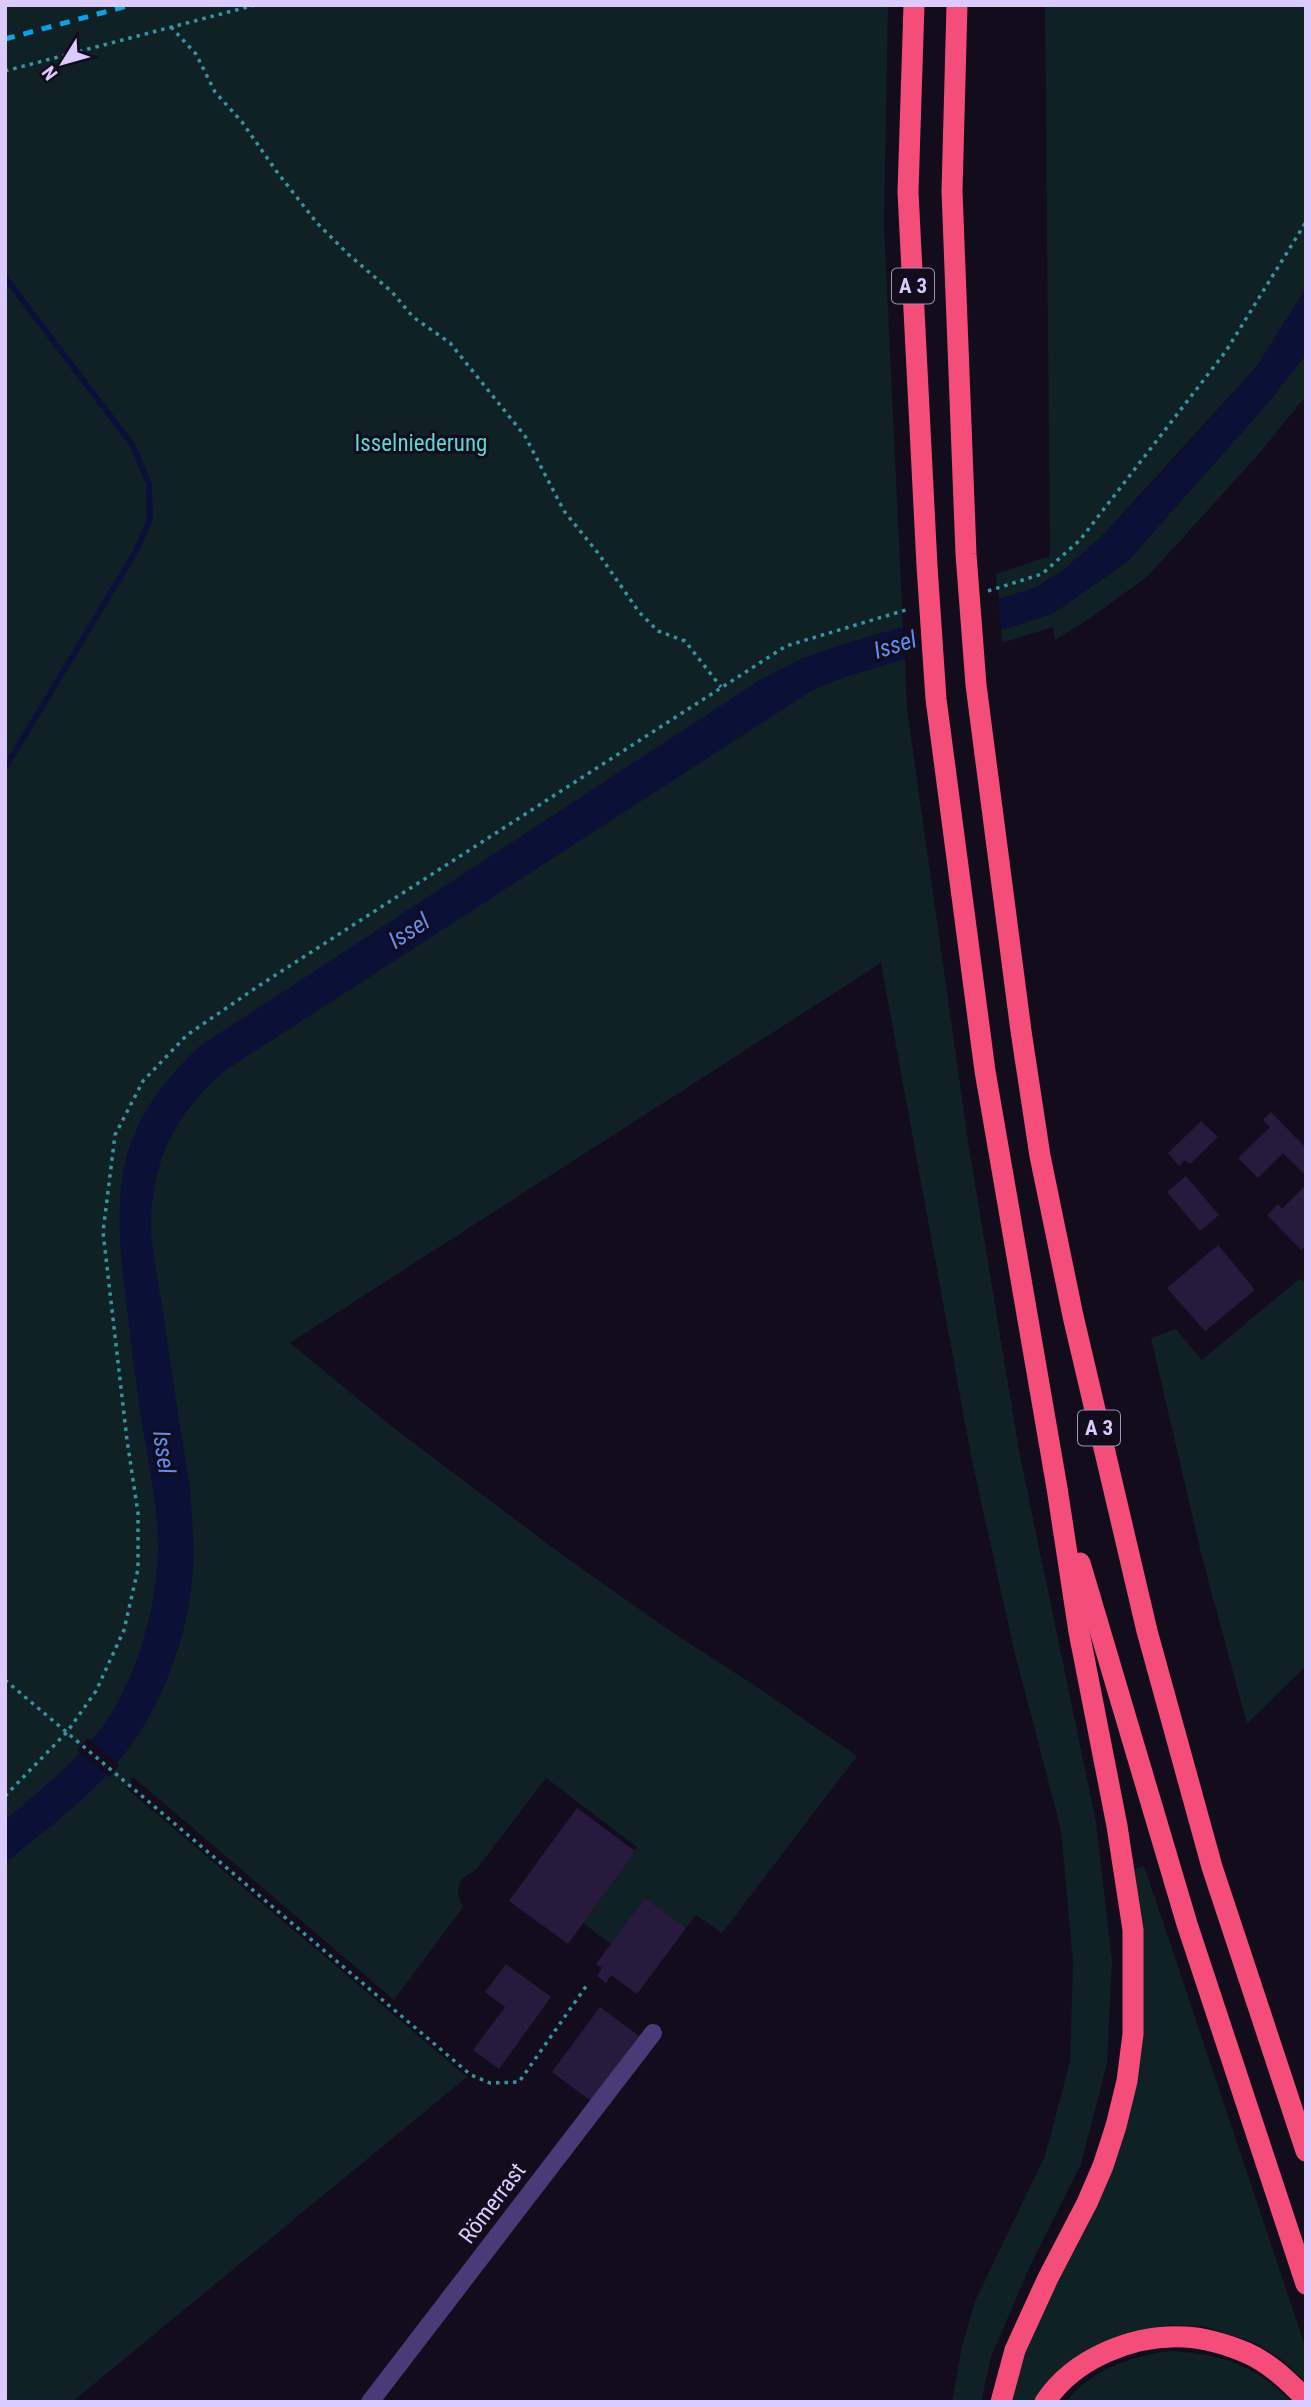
<svg xmlns="http://www.w3.org/2000/svg" width="1311" height="2407" font-family="'Roboto Condensed',sans-serif">
	<rect width="100%" height="100%" fill="#120c1c"/>
	<g fill="#102125">
		<path d="M 5,5 L 888,5 L 884,224 L 903,627 L 844,644 L 848,675 L 905,659 L 907,709 L 969,1148 L 1020,1456 L 1096,1822 L 1112,1961 L 1107,2063 L 1081,2164 L 1030,2266 L 991,2357 L 981,2402 L 952,2402 L 962,2346 L 975,2301 L 1045,2156 L 1070,2062 L 1073,1963 L 1061,1830 L 1014,1650 L 971,1456 L 881,963 L 290,1343 L 390,1425 L 557,1551 L 666,1628 L 763,1691 L 857,1756 L 722,1933 L 696,1915 L 686,1928 L 645,1898 L 611,1944 L 583,1923 L 637,1847 L 546,1778 L 476,1870 C 457,1879 454,1888 463,1907 L 394,2000 L 133,1777 L 126,1788 L 467,2077 L 72,2402 L 5,2402 Z"/>
		<path d="M 1045,5 L 1306,5 L 1306,288 L 1257,366 L 1105,533 L 1065,569 L 1035,588 L 999,599 L 996,574 L 1050,556 Z"/>
		<path d="M 1306,354 L 1306,396 L 1257,456 L 1148,576 L 1086,621 L 1055,640 L 1053,627 L 1002,643 L 1001,630 L 1052,614 L 1127,562 L 1274,396 Z"/>
		<path d="M 1299,1279 L 1306,1283 L 1306,1666 L 1247,1724 L 1201,1553 L 1151,1338 L 1176,1329 L 1202,1360 Z"/>
		<path d="M 1144,1866 L 1306,2348 L 1306,2382 L 1281,2359 L 1253,2342 L 1204,2326 L 1167,2325 L 1118,2337 L 1042,2389 L 1035,2402 L 1009,2402 L 1030,2335 L 1095,2211 L 1132,2102 L 1143,1980 L 1135,1869 Z"/>
		<path d="M 1171,2351 C 1225,2355 1252,2364 1292,2402 L 1066,2402 C 1092,2369 1131,2356 1171,2351 Z"/>
	</g>
	<path fill="#0b1136" d="M 1306,289 L 1305,356 L 1274,396 L 1127,562 L 1052,614 L 848,676 L 811,691 L 226,1070 C 176,1113 153,1156 151,1223 C 151,1250 160,1290 164,1319 C 172,1375 181,1432 190,1488 C 192,1515 194,1541 193,1568 C 189,1642 157,1722 106,1776 C 75,1808 40,1835 5,1863 L 5,1820 C 47,1785 91,1750 118,1702 C 143,1655 158,1597 158,1544 C 157,1502 148,1459 141,1418 C 135,1376 130,1334 125,1292 C 119,1243 114,1186 132,1140 C 147,1102 171,1073 200,1046 L 763,678 L 803,658 L 844,644 L 1035,588 L 1065,569 L 1105,533 L 1159,476 L 1257,366 Z"/>
	<g fill="#120c1c">
		<path d="M 998,595 L 1001,633 L 905,663 L 903,623 Z"/>
		<path d="M 88,1738 L 119,1765 L 110,1777 L 77,1750 Z"/>
	</g>
	<g fill="none" stroke-linecap="round" stroke-linejoin="round">
		<path stroke="#0b1136" stroke-width="6" d="M 5,277 L 133,446 L 149,484 L 150,519 L 136,551 L 5,768"/>
	</g>
	<g fill="#281a3c">
		<path d="M 1271,1112 L 1306,1148 L 1306,1176 L 1283,1153 L 1258,1178 L 1238,1158 L 1270,1127 L 1263,1120 Z"/>
		<path d="M 1201,1121 L 1218,1137 L 1190,1164 L 1185,1160 L 1179,1166 L 1168,1153 Z"/>
		<path d="M 1186,1176 L 1219,1215 L 1200,1231 L 1167,1192 Z"/>
		<path d="M 1306,1185 L 1306,1246 L 1301,1250 L 1267,1215 L 1278,1204 L 1282,1209 Z"/>
		<path d="M 1218,1245 L 1255,1290 L 1205,1331 L 1167,1288 Z"/>
		<path d="M 577,1808 L 635,1851 L 568,1944 L 509,1901 Z"/>
		<path d="M 645,1898 L 686,1928 L 637,1994 L 611,1975 L 606,1983 L 597,1976 L 602,1968 L 596,1964 Z"/>
		<path d="M 506,1964 L 551,1997 L 499,2069 L 473,2050 L 505,2007 L 485,1992 Z"/>
		<path d="M 600,2007 L 639,2036 L 591,2101 L 552,2072 Z"/>
	</g>
	<g fill="none" stroke-linecap="round" stroke-linejoin="round">
		<g stroke="#3494a6" stroke-width="3.5" stroke-dasharray="3.5 5" stroke-linecap="butt">
			<path d="M 171,27 L 196,54 L 215,92 L 242,122 L 277,172 L 317,223 L 348,254 L 392,292 L 413,317 L 450,343 L 525,436 L 564,511 L 598,553 L 639,612 L 658,631 L 685,641 L 721,687"/>
			<path d="M 5,71 L 255,5"/>
			<path d="M 988,591 L 1042,574 L 1080,540 L 1226,351 L 1306,222"/>
			<path d="M 5,1680 L 471,2075 L 490,2083 L 519,2082 L 587,1985"/>
			<path d="M 5,1796 L 67,1732 L 96,1691 L 124,1630 L 138,1569 L 138,1513 L 127,1440 L 103,1232 L 115,1135 L 143,1081 L 187,1035 L 257,987 L 786,646 L 909,609"/>
		</g>
		<path stroke="#4a3a78" stroke-width="18" d="M 370,2402 L 653,2033"/>
		<g stroke="#f44d79" stroke-width="21">
			<path d="M 914,5 L 908,192 L 927,566 L 936,699 L 985,1071 L 1057,1488 L 1079,1632 L 1117,1826 L 1133,1930 L 1133,2034 L 1127,2081 L 1116,2126 L 1103,2166 L 1087,2203 L 1048,2278 L 1015,2350 L 1001,2402"/>
			<path d="M 957,5 L 952,191 L 966,554 L 976,685 L 1021,1031 L 1040,1156 L 1073,1316 L 1147,1631 L 1212,1867 L 1306,2151"/>
			<path d="M 1080,1563 L 1187,1924 L 1306,2284"/>
			<path d="M 1045,2402 C 1074,2358 1134,2334 1185,2337 C 1206,2338 1228,2345 1247,2353 C 1270,2363 1288,2381 1306,2399"/>
		</g>
		<path stroke="#0ea0e4" stroke-width="5" stroke-dasharray="10 9" stroke-linecap="butt" d="M 5,39 L 131,5"/>
	</g>
	<g text-anchor="middle" stroke-width="6" stroke-linejoin="round" paint-order="stroke">
		<g fill="#120c1c" stroke="#9f92b9" stroke-width="2">
			<rect x="892" y="268.5" width="42" height="35" rx="5"/>
			<rect x="1078" y="1410.5" width="42" height="35" rx="5"/>
		</g>
		<g font-size="21" font-weight="bold" fill="#dbcbfc">
			<text x="913" y="293">A 3</text>
			<text x="1099" y="1435">A 3</text>
		</g>
		<g font-size="23" fill="#5cd6d2" stroke="#120c1c">
			<text x="421" y="451">Isselniederung</text>
		</g>
		<g font-size="23" fill="#dbcbfc" stroke="#120c1c">
			<text transform="translate(492 2203) rotate(-53)" y="8">Römerrast</text>
		</g>
		<g font-size="24" font-style="italic" fill="#5f8ff5" stroke="#120c1c">
			<text transform="translate(895 645) rotate(-17)" y="8">Issel</text>
			<text transform="translate(409 931) rotate(-33)" y="8">Issel</text>
			<text transform="translate(164 1452) rotate(82)" y="8">Issel</text>
		</g>
	</g>
	<rect width="1311" height="2407" fill="none" stroke="#dbcbfc" stroke-width="14"/>
	<g transform="translate(63 63) rotate(233)" stroke="#120c1c" stroke-width="5" paint-order="stroke">
	<path d="M0-5L12 26L0 18L-12 26Z" fill="#dbcbfc"/>
	<text y="-10" font-size="19" font-weight="bold" text-anchor="middle" fill="#dbcbfc">N</text>
	</g>
</svg>
